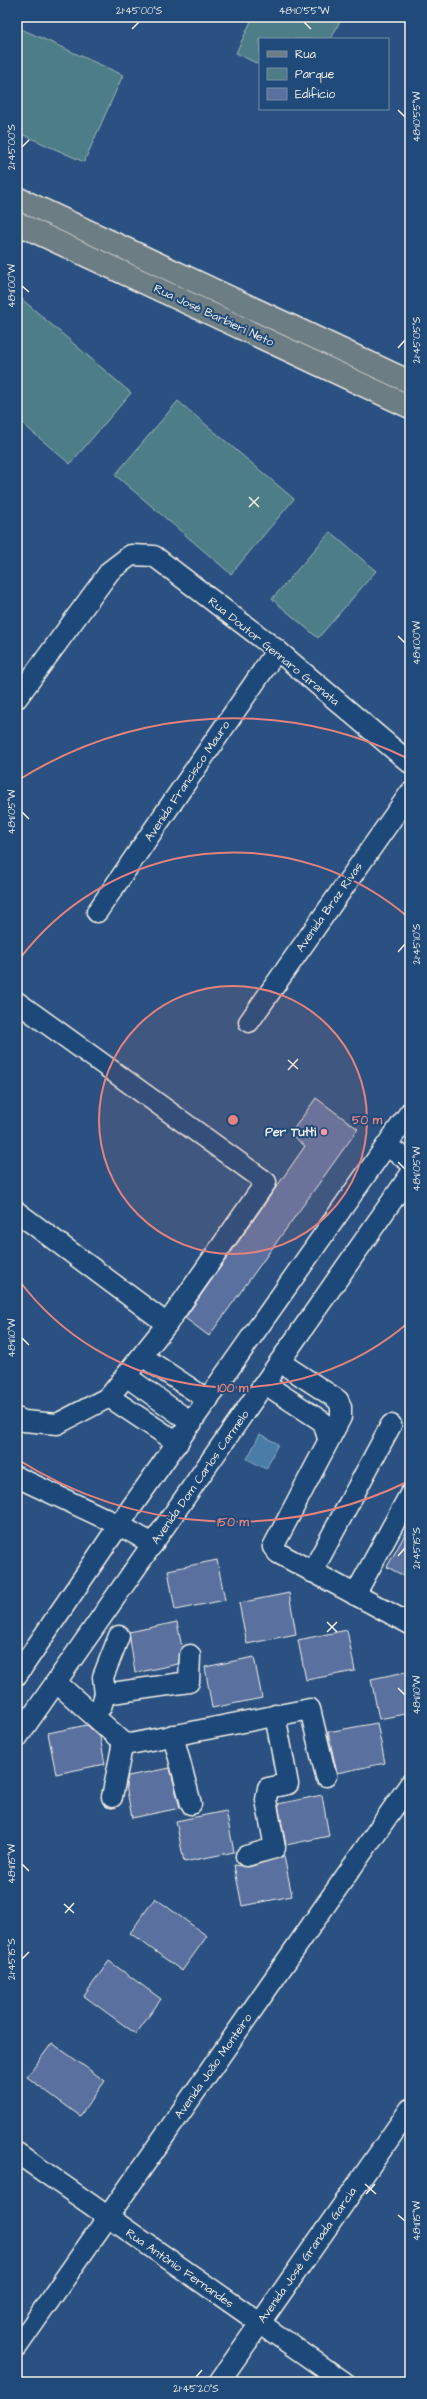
<svg xmlns="http://www.w3.org/2000/svg" width="427" height="2399" font-family="'Architects Daughter',sans-serif">
	<rect width="100%" height="100%" fill="#2a5181"/>
	<filter id="ink" filterUnits="userSpaceOnUse"><feTurbulence type="fractalNoise" baseFrequency=".025" numOctaves="2"/><feDisplacementMap in="SourceGraphic" scale="8" xChannelSelector="R" yChannelSelector="G"/><feConvolveMatrix kernelMatrix="1 2 1 2 8 2 1 2 1" color-interpolation-filters="sRGB"/></filter>
	<g filter="url(#ink)">
		<g fill="#4e7d87" stroke="#a1b7b8">
			<path d="M 253,17 L 342,17 L 331,39 L 260,39 L 260,65 L 236,53 Z"/>
			<path d="M 17,27 L 123,75 L 84,162 L 17,132 Z"/>
			<path d="M 17,295 L 131,393 L 70,464 L 17,419 Z"/>
			<path d="M 178,401 L 294,499 L 231,574 L 115,475 Z"/>
			<path d="M 330,532 L 376,571 L 318,638 L 272,599 Z"/>
		</g>
		<path fill="#4a7da8" stroke="#8eabc2" d="M 260,1434 L 278,1444 L 266,1469 L 247,1459 Z"/>
		<g fill="#5a719f" stroke="#f4f1e8">
			<path d="M 316,1098 L 358,1129 L 209,1336 L 185,1318 L 305,1146 L 290,1134 Z"/>
			<path d="M 410,1525 L 410,1579 L 387,1567 Z"/>
			<path d="M 217,1560 L 225,1600 L 175,1610 L 168,1570 Z"/>
			<path d="M 289,1593 L 296,1634 L 247,1644 L 239,1603 Z"/>
			<path d="M 177,1622 L 182,1648 L 178,1664 L 135,1673 L 129,1632 Z"/>
			<path d="M 347,1630 L 355,1671 L 306,1680 L 298,1640 Z"/>
			<path d="M 254,1657 L 262,1698 L 212,1708 L 205,1667 Z"/>
			<path d="M 410,1671 L 410,1713 L 379,1719 L 371,1679 Z"/>
			<path d="M 377,1723 L 385,1763 L 337,1773 L 328,1732 Z"/>
			<path d="M 87,1725 L 100,1737 L 105,1764 L 56,1774 L 48,1733 Z"/>
			<path d="M 170,1768 L 180,1808 L 132,1818 L 126,1785 L 128,1776 Z"/>
			<path d="M 322,1795 L 329,1836 L 286,1845 L 278,1804 Z"/>
			<path d="M 226,1811 L 234,1852 L 184,1862 L 176,1821 Z"/>
			<path d="M 284,1856 L 292,1896 L 242,1906 L 234,1865 L 249,1867 Z"/>
			<path d="M 155,1898 L 207,1936 L 182,1971 L 130,1933 Z"/>
			<path d="M 109,1961 L 161,1999 L 136,2034 L 84,1996 Z"/>
			<path d="M 52,2043 L 105,2081 L 80,2116 L 27,2077 Z"/>
		</g>
		<g fill="none" stroke-linecap="round" stroke-linejoin="round">
			<defs>
				<g id="minor">
					<path d="M 17,698 L 110,571 L 131,555 L 154,556 L 277,650 L 410,763"/>
					<path d="M 97,912 L 277,650"/>
					<path d="M 17,1002 L 266,1182 L 167,1324 L 109,1397 L 57,1424 L 24,1421 L 17,1418"/>
					<path d="M 249,1022 L 410,793"/>
					<path d="M 387,1146 L 410,1162"/>
					<path d="M 17,1212 L 167,1324"/>
					<path d="M 142,1356 L 208,1400"/>
					<path d="M 280,1362 L 338,1400 L 341,1407 L 341,1417 L 273,1547 L 278,1553 L 410,1624"/>
					<path d="M 126,1376 L 192,1423"/>
					<path d="M 265,1384 L 323,1422 L 328,1438"/>
					<path d="M 109,1397 L 178,1443"/>
					<path d="M 17,1477 L 119,1525 L 153,1544"/>
					<path d="M 312,1572 L 391,1425"/>
					<path d="M 355,1595 L 410,1494"/>
					<path d="M 17,1675 L 119,1525 L 410,1112"/>
					<path d="M 57,1683 L 123,1742 L 130,1744 L 310,1709 L 326,1776"/>
					<path d="M 105,1694 L 189,1682 L 190,1655"/>
					<path d="M 101,1707 L 105,1694 L 103,1677 L 119,1636"/>
					<path d="M 173,1735 L 191,1804"/>
					<path d="M 17,1738 L 410,1175"/>
					<path d="M 112,1797 L 123,1742"/>
					<path d="M 246,1856 L 275,1848 L 266,1800 L 268,1788 L 288,1784 L 275,1715"/>
					<path d="M 17,2153 L 344,2382"/>
					<path d="M 17,2347 L 410,1784"/>
					<path d="M 219,2382 L 410,2109"/>
				</g>
				<g id="major">
					<path d="M 17,198 L 410,382"/>
					<path d="M 17,223 L 410,407"/>
				</g>
			</defs>
			<use href="#minor" stroke="#f4f1e8" stroke-width="23"/>
			<use href="#major" stroke="#f4f1e8" stroke-width="25"/>
			<use href="#minor" stroke="#1f4a7a" stroke-width="20"/>
			<use href="#major" stroke="#6d7d84" stroke-width="22"/>
		</g>
	</g>
	<path fill="none" stroke="#f4f1e8" stroke-width="1.5" d="M 304,22 L 311,29M 132,29 L 139,22M 398,110 L 405,117M 22,147 L 29,140M 22,286 L 29,292M 398,348 L 405,340M 249,497 L 259,507M 249,507 L 259,497M 398,636 L 405,643M 22,812 L 29,819M 398,952 L 405,944M 288,1060 L 298,1069M 288,1070 L 298,1059M 398,1162 L 405,1169M 22,1338 L 29,1345M 398,1556 L 405,1548M 327,1622 L 337,1632M 327,1632 L 337,1622M 398,1688 L 405,1695M 22,1864 L 29,1871M 64,1904 L 74,1913M 65,1913 L 74,1903M 22,1959 L 29,1952M 365,2184 L 376,2194M 366,2194 L 375,2184M 398,2215 L 405,2221M 196,2377 L 202,2370"/>
	<circle cx="233" cy="1120" r="134" fill="#e4827e" fill-opacity=".12"/>
	<g fill="none" stroke="#e4827e" stroke-width="2">
		<circle cx="233" cy="1120" r="134"/>
		<path d="M409 1322A268 268 0 0 1 18 1279M18 961A268 268 0 0 1 409 918"/>
		<path d="M409 1481A402 402 0 0 1 17 1459M17 781A402 402 0 0 1 409 759"/>
	</g>
	<circle fill="#ff9aa2" stroke="#1f4a7a" stroke-width="1.5" cx="324" cy="1132" r="4"/>
	<g text-anchor="middle" stroke-width="4" stroke-linejoin="round" paint-order="stroke">
		<g font-size="12" fill="#f4f1e8" stroke="#1f4a7a">
			<text transform="translate(214 315) rotate(25)" y="4">Rua José Barbieri Neto</text>
			<text transform="translate(274 651) rotate(39)" y="4">Rua Doutor Gennaro Granata</text>
			<text transform="translate(187 781) rotate(-56)" y="4">Avenida Francisco Mauro</text>
			<text transform="translate(329 907) rotate(-55)" y="4">Avenida Braz Rivas</text>
			<text transform="translate(200 1477) rotate(-55)" y="4">Avenida Dom Carlos Carmelo</text>
			<text transform="translate(213 2066) rotate(-55)" y="4">Avenida João Monteiro</text>
			<text transform="translate(307 2255) rotate(-55)" y="4">Avenida José Granada Garcia</text>
			<text transform="translate(180 2268) rotate(35)" y="4">Rua Antônio Fernandes</text>
		</g>
		<g font-size="12" font-weight="bold" fill="#f4f1e8" stroke="#1f4a7a" text-anchor="end">
			<text x="316" y="1136">Per Tutti</text>
		</g>
	</g>
	<circle cx="233" cy="1120" r="6" fill="#e4827e" stroke="#1f4a7a" stroke-width="2"/>
	<g font-size="12" text-anchor="middle" font-weight="bold" fill="#e4827e" stroke="#1f4a7a" stroke-width="4" stroke-linejoin="round" paint-order="stroke">
		<text x="367" y="1124">50 m</text>
		<text x="233" y="1392">100 m</text>
		<text x="233" y="1526">150 m</text>
	</g>
	<rect width="427" height="2399" fill="none" stroke="#1f4a7a" stroke-width="44"/>
	<rect x="259" y="38" width="130" height="72" fill="#1f4a7a" stroke="#748da6"/>
	<rect x="267" y="51" width="20" height="6" fill="#6d7d84" stroke="#748da6"/>
	<text x="295" y="58" font-size="12" fill="#f4f1e8">Rua</text>
	<rect x="267" y="68" width="20" height="12" fill="#4e7d87" stroke="#748da6"/>
	<text x="295" y="78" font-size="12" fill="#f4f1e8">Parque</text>
	<rect x="267" y="88" width="20" height="12" fill="#5a719f" stroke="#748da6"/>
	<text x="295" y="98" font-size="12" fill="#f4f1e8">Edifício</text>
	<rect x="22" y="22" width="383" height="2355" fill="none" stroke="#f4f1e8" stroke-width="1.5"/>
	<g font-size="10" text-anchor="middle" fill="#f4f1e8">
		<text x="139" y="14">21°45'00"S</text>
		<text x="304" y="14">48°10'55"W</text>
		<text transform="translate(416 117) rotate(-90)" y="4">48°10'55"W</text>
		<text transform="translate(11 147) rotate(-90)" y="4">21°45'00"S</text>
		<text transform="translate(11 286) rotate(-90)" y="4">48°11'00"W</text>
		<text transform="translate(416 340) rotate(-90)" y="4">21°45'05"S</text>
		<text transform="translate(416 643) rotate(-90)" y="4">48°11'00"W</text>
		<text transform="translate(11 812) rotate(-90)" y="4">48°11'05"W</text>
		<text transform="translate(416 944) rotate(-90)" y="4">21°45'10"S</text>
		<text transform="translate(416 1169) rotate(-90)" y="4">48°11'05"W</text>
		<text transform="translate(11 1338) rotate(-90)" y="4">48°11'10"W</text>
		<text transform="translate(416 1548) rotate(-90)" y="4">21°45'15"S</text>
		<text transform="translate(416 1695) rotate(-90)" y="4">48°11'10"W</text>
		<text transform="translate(11 1864) rotate(-90)" y="4">48°11'15"W</text>
		<text transform="translate(11 1959) rotate(-90)" y="4">21°45'15"S</text>
		<text transform="translate(416 2221) rotate(-90)" y="4">48°11'15"W</text>
		<text x="196" y="2392">21°45'20"S</text>
	</g>
</svg>
